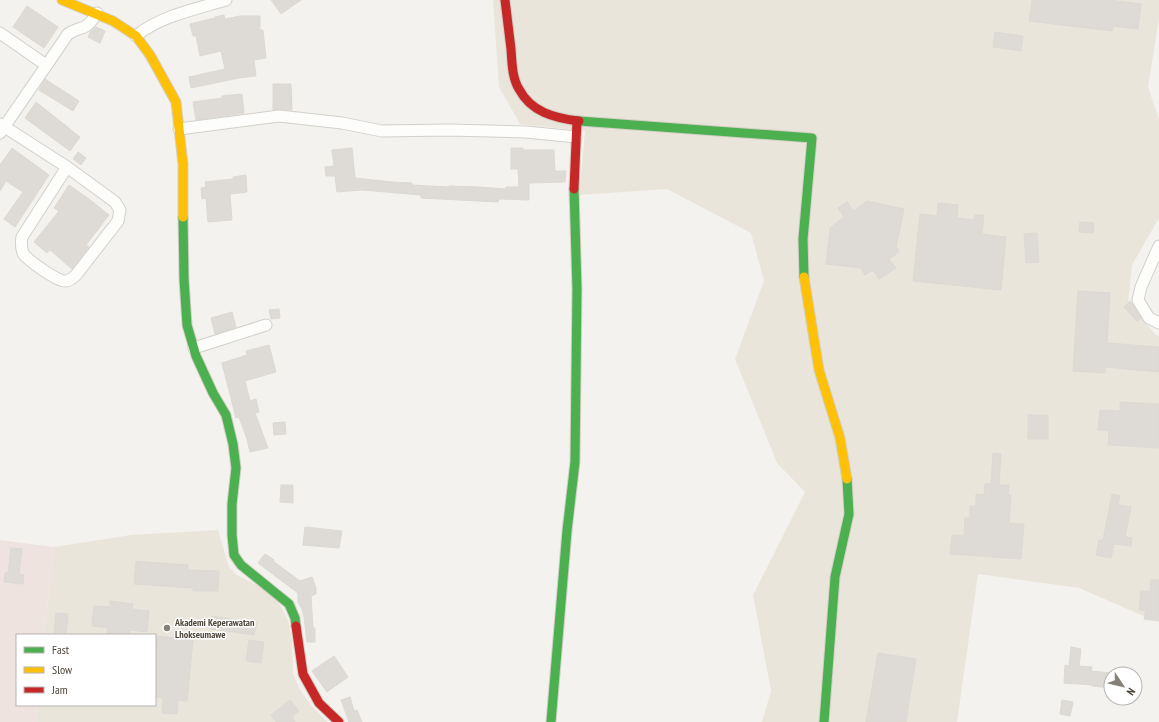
<svg xmlns="http://www.w3.org/2000/svg" width="1159" height="722" font-family="'PT Sans Narrow',sans-serif">
	<rect width="100%" height="100%" fill="#f4f2ee"/>
	<g fill="#eae5da">
		<path d="M 493,0 L 1159,0 L 1159,19 L 1148,87 L 1159,119 L 1159,218 L 1132,265 L 1128,303 L 1156,335 L 1159,336 L 1159,621 L 1148,618 L 1079,588 L 978,574 L 957,722 L 762,722 L 771,691 L 753,595 L 805,492 L 777,463 L 735,359 L 764,281 L 751,233 L 667,189 L 579,195 L 585,131 L 520,124 L 499,87 Z"/>
		<path d="M 218,530 L 229,567 L 237,575 L 274,594 L 288,620 L 292,641 L 293,673 L 299,688 L 311,705 L 327,722 L 35,722 L 37,705 L 155,705 L 155,635 L 44,635 L 54,547 L 131,535 Z"/>
	</g>
	<path fill="#eee3df" d="M 0,540 L 54,547 L 44,635 L 17,635 L 17,705 L 37,705 L 35,722 L 0,722 Z"/>
	<g fill="#dedbd6" stroke="#dcd9d4">
		<path d="M 271,0 L 301,0 L 281,14 Z"/>
		<path d="M 1032,0 L 1109,0 L 1141,4 L 1138,29 L 1113,26 L 1112,31 L 1029,21 Z"/>
		<path d="M 27,6 L 58,27 L 44,48 L 13,27 Z"/>
		<path d="M 224,15 L 225,19 L 240,16 L 260,16 L 260,30 L 263,30 L 266,58 L 254,60 L 256,76 L 239,78 L 191,88 L 189,77 L 225,69 L 221,51 L 200,56 L 196,36 L 193,36 L 190,24 L 215,18 L 215,17 Z"/>
		<path d="M 96,27 L 105,31 L 100,43 L 88,37 L 91,31 Z"/>
		<path d="M 995,32 L 1023,36 L 1021,51 L 993,47 Z"/>
		<path d="M 45,79 L 79,101 L 73,111 L 39,90 Z"/>
		<path d="M 273,84 L 291,84 L 292,110 L 273,110 Z"/>
		<path d="M 242,94 L 244,113 L 196,120 L 193,102 L 222,98 L 222,96 Z"/>
		<path d="M 36,102 L 80,137 L 70,151 L 25,118 Z"/>
		<path d="M 12,148 L 49,175 L 15,227 L 4,219 L 23,192 L 6,181 L 0,191 L 0,165 Z"/>
		<path d="M 352,148 L 355,178 L 392,182 L 412,183 L 412,185 L 449,187 L 449,186 L 479,187 L 506,189 L 506,187 L 519,187 L 518,169 L 511,169 L 511,148 L 523,148 L 523,150 L 554,150 L 555,171 L 566,171 L 565,182 L 529,183 L 529,200 L 499,199 L 498,202 L 421,198 L 421,195 L 362,190 L 337,192 L 335,176 L 326,176 L 325,167 L 334,166 L 332,150 Z"/>
		<path d="M 78,152 L 86,158 L 81,165 L 73,159 Z"/>
		<path d="M 246,175 L 247,192 L 230,194 L 232,220 L 208,222 L 206,198 L 202,199 L 201,188 L 206,187 L 205,182 L 233,179 L 233,177 Z"/>
		<path d="M 69,185 L 89,199 L 109,215 L 86,245 L 89,247 L 72,269 L 50,250 L 47,253 L 34,242 L 59,211 L 54,208 Z"/>
		<path d="M 867,201 L 904,209 L 896,246 L 899,252 L 889,259 L 896,268 L 879,279 L 873,270 L 865,275 L 861,268 L 826,264 L 830,228 L 844,217 L 838,208 L 847,202 L 854,211 Z"/>
		<path d="M 938,203 L 958,205 L 957,218 L 974,220 L 975,215 L 984,215 L 982,234 L 1006,237 L 1001,290 L 913,281 L 920,214 L 937,216 Z"/>
		<path d="M 1080,222 L 1094,223 L 1093,233 L 1079,232 Z"/>
		<path d="M 1037,233 L 1039,262 L 1026,263 L 1024,234 Z"/>
		<path d="M 1078,291 L 1110,293 L 1107,343 L 1159,347 L 1159,372 L 1105,367 L 1105,373 L 1073,371 Z"/>
		<path d="M 1130,301 L 1141,318 L 1137,321 L 1124,307 Z"/>
		<path d="M 279,309 L 280,318 L 271,319 L 269,310 Z"/>
		<path d="M 232,312 L 236,327 L 215,334 L 211,318 Z"/>
		<path d="M 269,345 L 276,372 L 245,381 L 250,401 L 256,399 L 259,412 L 255,413 L 268,448 L 250,452 L 247,439 L 239,417 L 236,418 L 222,363 L 247,355 L 246,351 Z"/>
		<path d="M 1120,402 L 1159,404 L 1159,448 L 1108,445 L 1109,431 L 1098,430 L 1100,410 L 1120,411 Z"/>
		<rect x="1028" y="415" width="20" height="24"/>
		<path d="M 285,422 L 286,434 L 274,435 L 273,423 Z"/>
		<path d="M 993,453 L 1001,454 L 999,485 L 1009,485 L 1008,495 L 1011,495 L 1009,523 L 1024,524 L 1021,559 L 950,554 L 952,535 L 964,536 L 965,518 L 970,518 L 970,506 L 976,506 L 976,494 L 984,495 L 985,484 L 991,484 Z"/>
		<path d="M 281,485 L 293,485 L 293,503 L 280,502 Z"/>
		<path d="M 1112,494 L 1120,496 L 1118,505 L 1131,507 L 1125,537 L 1132,538 L 1131,546 L 1114,544 L 1111,558 L 1096,555 L 1099,540 L 1103,540 Z"/>
		<path d="M 305,527 L 342,531 L 339,548 L 303,545 Z"/>
		<path d="M 11,548 L 22,549 L 19,574 L 24,575 L 23,584 L 4,582 L 5,573 L 8,573 Z"/>
		<path d="M 265,554 L 274,560 L 273,561 L 300,581 L 312,577 L 316,588 L 316,594 L 311,596 L 313,628 L 315,628 L 315,642 L 307,642 L 304,617 L 302,609 L 298,602 L 298,593 L 258,563 Z"/>
		<path d="M 136,561 L 188,565 L 188,570 L 219,571 L 218,591 L 193,591 L 193,588 L 134,584 Z"/>
		<path d="M 1151,579 L 1159,580 L 1159,621 L 1144,619 L 1146,611 L 1139,610 L 1141,591 L 1150,592 Z"/>
		<path d="M 110,601 L 133,604 L 132,609 L 149,611 L 147,632 L 130,630 L 130,635 L 116,635 L 107,634 L 108,628 L 92,626 L 94,606 L 110,607 Z"/>
		<path d="M 56,613 L 68,614 L 66,635 L 54,635 Z"/>
		<path d="M 212,616 L 257,623 L 254,635 L 211,629 Z"/>
		<path d="M 157,636 L 193,640 L 187,701 L 178,700 L 177,714 L 162,713 L 163,698 L 155,697 L 155,655 Z"/>
		<path d="M 249,640 L 264,642 L 261,663 L 246,661 Z"/>
		<path d="M 1071,647 L 1081,649 L 1079,666 L 1092,667 L 1091,671 L 1111,673 L 1111,688 L 1092,686 L 1092,685 L 1064,683 L 1065,665 L 1069,666 Z"/>
		<path d="M 878,653 L 916,659 L 906,722 L 866,722 Z"/>
		<path d="M 334,656 L 348,677 L 327,692 L 312,671 Z"/>
		<path d="M 350,697 L 354,711 L 357,710 L 362,722 L 349,722 L 341,700 Z"/>
		<path d="M 290,700 L 299,711 L 292,716 L 295,722 L 276,722 L 271,715 Z"/>
		<path d="M 1062,700 L 1073,702 L 1070,716 L 1060,714 Z"/>
	</g>
	<g fill="none" stroke-linecap="round" stroke-linejoin="round">
		<defs>
			<g id="street">
				<path d="M 0,33 L 46,65"/>
				<path d="M 136,36 C 160,16 196,9 226,0"/>
				<path d="M 0,124 L 67,167 L 115,202 L 120,210 L 118,221 L 76,275 C 73,278 70,281 65,281 C 57,281 27,260 23,253 C 21,247 21,242 22,237 L 67,167"/>
				<path d="M 179,129 L 279,116 L 342,123 L 382,131 L 449,130 L 526,132 L 576,137"/>
				<path d="M 0,133 L 68,34 C 74,30 80,29 86,26 C 91,23 94,18 97,13"/>
				<path d="M 1159,246 L 1141,287 L 1138,300 L 1149,318 L 1159,323"/>
				<path d="M 194,348 L 266,325"/>
			</g>
			<g id="fast">
				<path d="M 579,121 L 812,138 L 803,239 L 804,277"/>
				<path d="M 183,217 L 184,279 L 187,325 L 196,356 L 213,393 L 226,415 L 233,444 L 236,468 L 232,504 L 232,535 L 234,555 L 241,565 L 289,604 L 295,618 L 296,626"/>
				<path d="M 551,722 L 567,531 L 575,462 L 577,289 L 574,189"/>
				<path d="M 824,722 L 835,577 L 849,514 L 847,479"/>
			</g>
			<g id="slow">
				<path d="M 62,0 L 113,21 L 136,36 L 150,55 L 176,102 L 183,164 L 183,217"/>
				<path d="M 804,277 L 819,370 L 840,438 L 847,479"/>
			</g>
			<g id="jam">
				<path d="M 505,0 C 507,16 509,33 511,49 C 512,62 512,78 519,89 C 531,112 554,118 579,121"/>
				<path d="M 574,189 L 577,121"/>
				<path d="M 296,626 L 303,674 L 319,703 L 339,722"/>
			</g>
		</defs>
		<use href="#street" stroke="#d2d0cb" stroke-width="13"/>
		<use href="#fast" stroke="#d3cfc5" stroke-width="11"/>
		<use href="#slow" stroke="#d3cfc5" stroke-width="11"/>
		<use href="#jam" stroke="#d3cfc5" stroke-width="11"/>
		<use href="#street" stroke="#fdfdfc" stroke-width="11"/>
		<use href="#fast" stroke="#4caf50" stroke-width="9"/>
		<use href="#slow" stroke="#ffc107" stroke-width="9"/>
		<use href="#jam" stroke="#c62828" stroke-width="9"/>
	</g>
	<circle fill="#868178" stroke="#fff" stroke-width="1.5" cx="167" cy="628" r="4"/>
	<g text-anchor="middle" stroke-width="3" stroke-linejoin="round" paint-order="stroke">
		<g font-size="10" font-weight="bold" fill="#4b4439" stroke="#fff" text-anchor="start">
			<text x="175" y="626">Akademi Keperawatan<tspan x="175" dy="12">Lhokseumawe</tspan></text>
		</g>
	</g>
	<rect x="16" y="634" width="140" height="72" fill="#ffffff" stroke="#b7b4b0"/>
	<rect x="24" y="647" width="20" height="6" fill="#4caf50" stroke="#b7b4b0"/>
	<text x="52" y="654" font-size="12" fill="#4b4439">Fast</text>
	<rect x="24" y="667" width="20" height="6" fill="#ffc107" stroke="#b7b4b0"/>
	<text x="52" y="674" font-size="12" fill="#4b4439">Slow</text>
	<rect x="24" y="687" width="20" height="6" fill="#c62828" stroke="#b7b4b0"/>
	<text x="52" y="694" font-size="12" fill="#4b4439">Jam</text>
	<g transform="translate(1123 686) rotate(125)"><circle r="19" fill="#ffffff" stroke="#b7b4b0"/>
	<path d="M0-3L7 15L0 10L-7 15Z" fill="#868178"/>
	<text y="-6" font-size="11" font-weight="bold" text-anchor="middle" fill="#4b4439">N</text>
	</g>
</svg>
